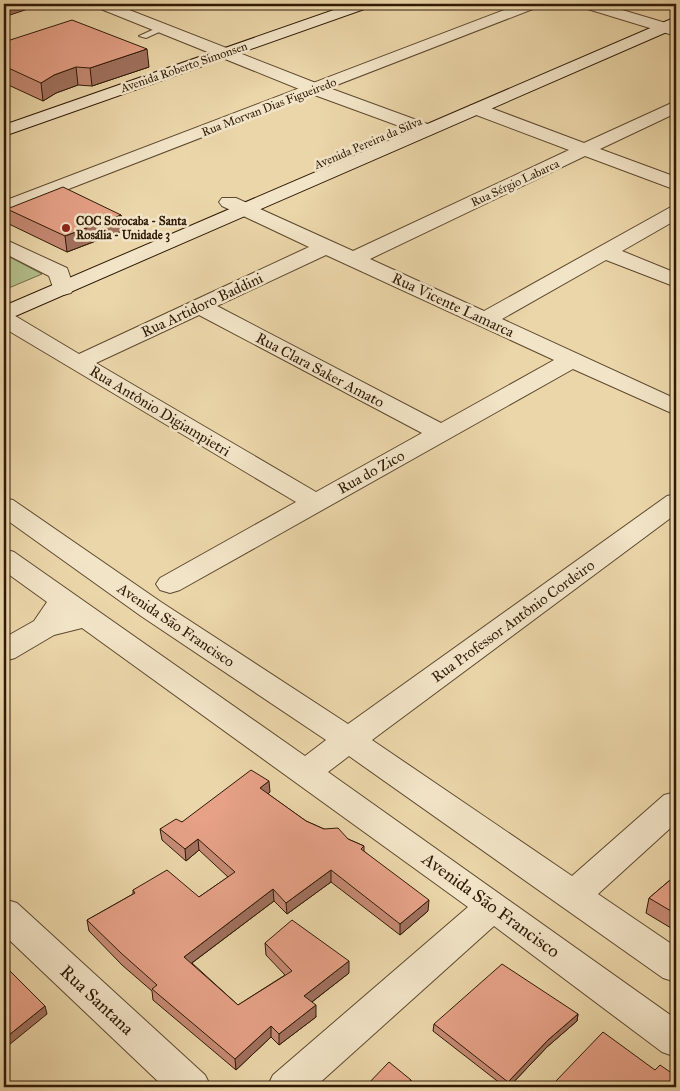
<svg xmlns="http://www.w3.org/2000/svg" width="680" height="1091" font-family="'IM FELL Great Primer',serif">
	<style>
		.green { fill: #b3bf8b; stroke: #716c48 }
		.lines { fill: none; stroke-linecap: round; stroke-linejoin: round }
		.service-casing { stroke: #5e492f; stroke-width: 2 }
		.minor-casing { stroke: #5e492f; stroke-width: 2 }
		.tertiary-casing { stroke: #5e492f; stroke-width: 2 }
		.secondary-casing { stroke: #2f1a06; stroke-width: 2 }
		.service { fill: #f2e4c7; fill-rule: evenodd }
		.minor { fill: #f2e4c7; fill-rule: evenodd }
		.tertiary { fill: #f2e4c7; fill-rule: evenodd }
		.secondary { fill: #f2e4c7; fill-rule: evenodd }
		.wall { fill: #c68a74; stroke: #2f1a06 }
		.shaded-wall { fill: #a1715e; stroke: #2f1a06 }
		.building { fill: #e6a187; stroke: #2f1a06 }
		.poi-dot { fill: #8f2418; stroke: #f2e4c7; stroke-width: 2 }
		.labels { text-anchor: middle; stroke-width: 5; stroke-linejoin: round; paint-order: stroke }
		.far-street-label { font-size: 12px; fill: #2f1a06; stroke: #f2e4c7 }
		.far-poi-label { font-size: 12px; font-weight: bold; fill: #2f1a06; stroke: #f2e4c7; text-anchor: start }
		.street-label { font-size: 15px; fill: #2f1a06; stroke: #f2e4c7 }
		.near-street-label { font-size: 18px; fill: #2f1a06; stroke: #f2e4c7 }
	</style>
	<rect width="100%" height="100%" fill="#ebd6a9"/>
	<filter id="stains"><feTurbulence type="fractalNoise" baseFrequency=".004" numOctaves="4"/><feColorMatrix values="0 0 0 0 .2 0 0 0 0 .09 0 0 0 0 .02 0 0 0 .5 -.17"/></filter>
	<radialGradient id="worn" r=".72"><stop offset=".6" stop-color="#630" stop-opacity="0"/><stop offset="1" stop-color="#630" stop-opacity=".3"/></radialGradient>
	<polygon class="green" points="4,254 42,274 4,290"/>
	<g class="lines">
		<defs>
			<polygon id="service" points="161,26 168,28 146,38 139,36"/>
			<g id="minor">
				<polygon points="103,4 128,4 125,7 109,12 104,10 101,7"/>
				<polygon points="520,4 541,4 538,7 4,214 4,201"/>
				<polygon points="578,4 602,4 676,26 676,36 581,7"/>
				<path d="M676 101V113L600 149 676 177V190L585 156 370 259 484 311 669 208 676 206V220L622 251 676 273V287L606 260 502 319 676 399V415L573 369 180 590 170 593 160 590 156 584 160 578 296 502 4 328V312L12 314 79 354 309 247 222 206 219 202 222 198H236L353 251 569 150 471 113 468 109 471 105H483L584 143ZM326 255 554 360 441 423 217 306ZM199 315 422 433 316 492 96 363Z"/>
				<polygon points="676,494 676,514 372,740 572,876 664,795 676,792 676,823 598,894 676,947 676,982 663,978 349,756 328,772 676,1019 676,1057 662,1052 494,926 315,1087 267,1087 273,1075 468,907 82,628 54,635 15,658 4,661 4,638 34,621 47,602 4,571 4,549 14,552 305,756 326,740 141,616 4,518 4,498 13,500 161,602 348,724 667,496"/>
				<polygon points="4,899 17,903 205,1075 211,1087 164,1087 4,935"/>
			</g>
			<g id="tertiary">
				<polygon points="93,4 114,4 321,85 433,126 436,130 433,134 421,134 309,93 96,7"/>
				<polygon points="4,239 67,268 74,288 71,293 63,295 55,293 49,276 4,253"/>
			</g>
			<g id="secondary">
				<polygon points="351,4 373,4 370,7 4,136 4,125"/>
				<polygon points="676,17 676,28 4,321 4,306"/>
			</g>
		</defs>
		<use href="#service" class="service-casing"/>
		<use href="#minor" class="minor-casing"/>
		<use href="#tertiary" class="tertiary-casing"/>
		<use href="#secondary" class="secondary-casing"/>
		<use href="#service" class="service"/>
		<use href="#minor" class="minor"/>
		<use href="#tertiary" class="tertiary"/>
		<use href="#secondary" class="secondary"/>
	</g>
	<g class="wall">
		<polygon points="4,42 149,67 92,86 78,85 56,93 43,101 4,83"/>
		<polygon points="7,209 121,215 122,231 67,252 9,224"/>
		<polygon points="270,792 268,794 306,821 324,829 348,839 364,846 364,851 428,911 400,935 331,882 287,914 274,901 192,963 238,1005 285,975 266,955 265,943 349,973 312,1002 316,1017 279,1045 271,1037 236,1070 153,1000 152,991 122,965 89,931 87,920 133,894 133,890 199,897 228,877 199,850 186,861 162,840 160,829 182,822"/>
		<polygon points="676,875 676,931 646,913 649,898"/>
		<polygon points="578,1014 577,1021 547,1047 509,1087 505,1087 433,1031 434,1024"/>
		<polygon points="655,1070 676,1087 554,1087 555,1082"/>
	</g>
	<g class="shaded-wall">
		<polygon points="4,4 34,4 34,7 4,17"/>
		<polygon points="147,49 149,67 92,86 90,68"/>
		<polygon points="76,67 78,85 56,93 43,101 41,83 54,75"/>
		<polygon points="121,215 122,231 67,252 65,236"/>
		<polygon points="269,781 270,792 261,800 260,788"/>
		<polygon points="198,839 199,850 186,861 185,849"/>
		<polygon points="331,870 331,882 287,914 286,903"/>
		<polygon points="273,889 274,901 185,968 184,957"/>
		<polygon points="429,900 428,911 400,935 400,924"/>
		<polygon points="349,961 349,973 304,1008 304,996"/>
		<polygon points="316,1005 316,1017 279,1045 279,1034"/>
		<polygon points="45,1006 47,1014 4,1049 4,1039"/>
		<polygon points="578,1014 577,1021 547,1047 509,1087 507,1087 508,1082 548,1040"/>
		<polygon points="271,1026 271,1037 236,1070 235,1059"/>
		<polygon points="411,1080 411,1087 406,1087"/>
	</g>
	<g class="building">
		<polygon points="72,20 147,49 90,68 76,67 54,75 41,83 4,66 4,42"/>
		<polygon points="63,187 121,215 65,236 7,209"/>
		<polygon points="251,770 269,781 260,788 306,821 324,829 338,828 348,839 364,846 361,849 429,900 400,924 331,870 286,903 273,889 184,957 238,1005 292,971 265,943 292,920 349,961 304,996 316,1005 279,1034 271,1026 235,1059 152,989 157,985 121,953 87,920 135,893 133,890 167,870 199,897 235,872 198,839 185,849 160,829 176,819 182,822"/>
		<polygon points="676,875 676,914 649,898"/>
		<polygon points="502,964 578,1014 548,1040 508,1082 434,1024"/>
		<polygon points="4,965 45,1006 4,1039"/>
		<polygon points="603,1032 655,1070 660,1065 676,1076 676,1087 562,1087 555,1082"/>
		<polygon points="389,1062 411,1080 406,1087 365,1087"/>
	</g>
	<circle class="poi-dot" cx="66" cy="228" r="5"/>
	<g class="labels">
		<g class="far-street-label">
			<text transform="translate(184 67) rotate(-19)" y="4">Avenida Roberto Simonsen</text>
			<text transform="translate(269 107) rotate(-21)" y="4">Rua Morvan Dias Figueiredo</text>
			<text transform="translate(368 143) rotate(-23)" y="4">Avenida Pereira da Silva</text>
			<text transform="translate(515 183) rotate(-25)" y="4">Rua Sérgio Labarca</text>
		</g>
		<g class="far-poi-label">
			<text x="76" y="225">COC Sorocaba - Santa<tspan x="76" dy="14">Rosália - Unidade 3</tspan></text>
		</g>
		<g class="street-label">
			<text transform="translate(202 305) rotate(-25)" y="5">Rua Artidoro Baddini</text>
			<text transform="translate(453 305) rotate(25)" y="5">Rua Vicente Lamarca</text>
			<text transform="translate(320 370) rotate(28)" y="5">Rua Clara Saker Amato</text>
			<text transform="translate(160 411) rotate(31)" y="5">Rua Antônio Digiampietri</text>
			<text transform="translate(371 472) rotate(-29)" y="5">Rua do Zico</text>
			<text transform="translate(513 621) rotate(-36)" y="5">Rua Professor Antônio Cordeiro</text>
			<text transform="translate(176 625) rotate(34)" y="5">Avenida São Francisco</text>
		</g>
		<g class="near-street-label">
			<text transform="translate(491 905) rotate(36)" y="6">Avenida São Francisco</text>
			<text transform="translate(97 1000) rotate(43)" y="6">Rua Santana</text>
		</g>
	</g>
	<rect width="680" height="1091" fill="none" stroke="#ebd6a9" stroke-width="20"/>
	<rect x="5" y="5" width="670" height="1081" fill="none" stroke="#2f1a06" stroke-width="2.5"/>
	<rect x="10" y="10" width="660" height="1071" fill="none" stroke="#2f1a06"/>
	<rect width="100%" height="100%" filter="url(#stains)"/>
	<rect width="100%" height="100%" fill="url(#worn)"/>
</svg>
